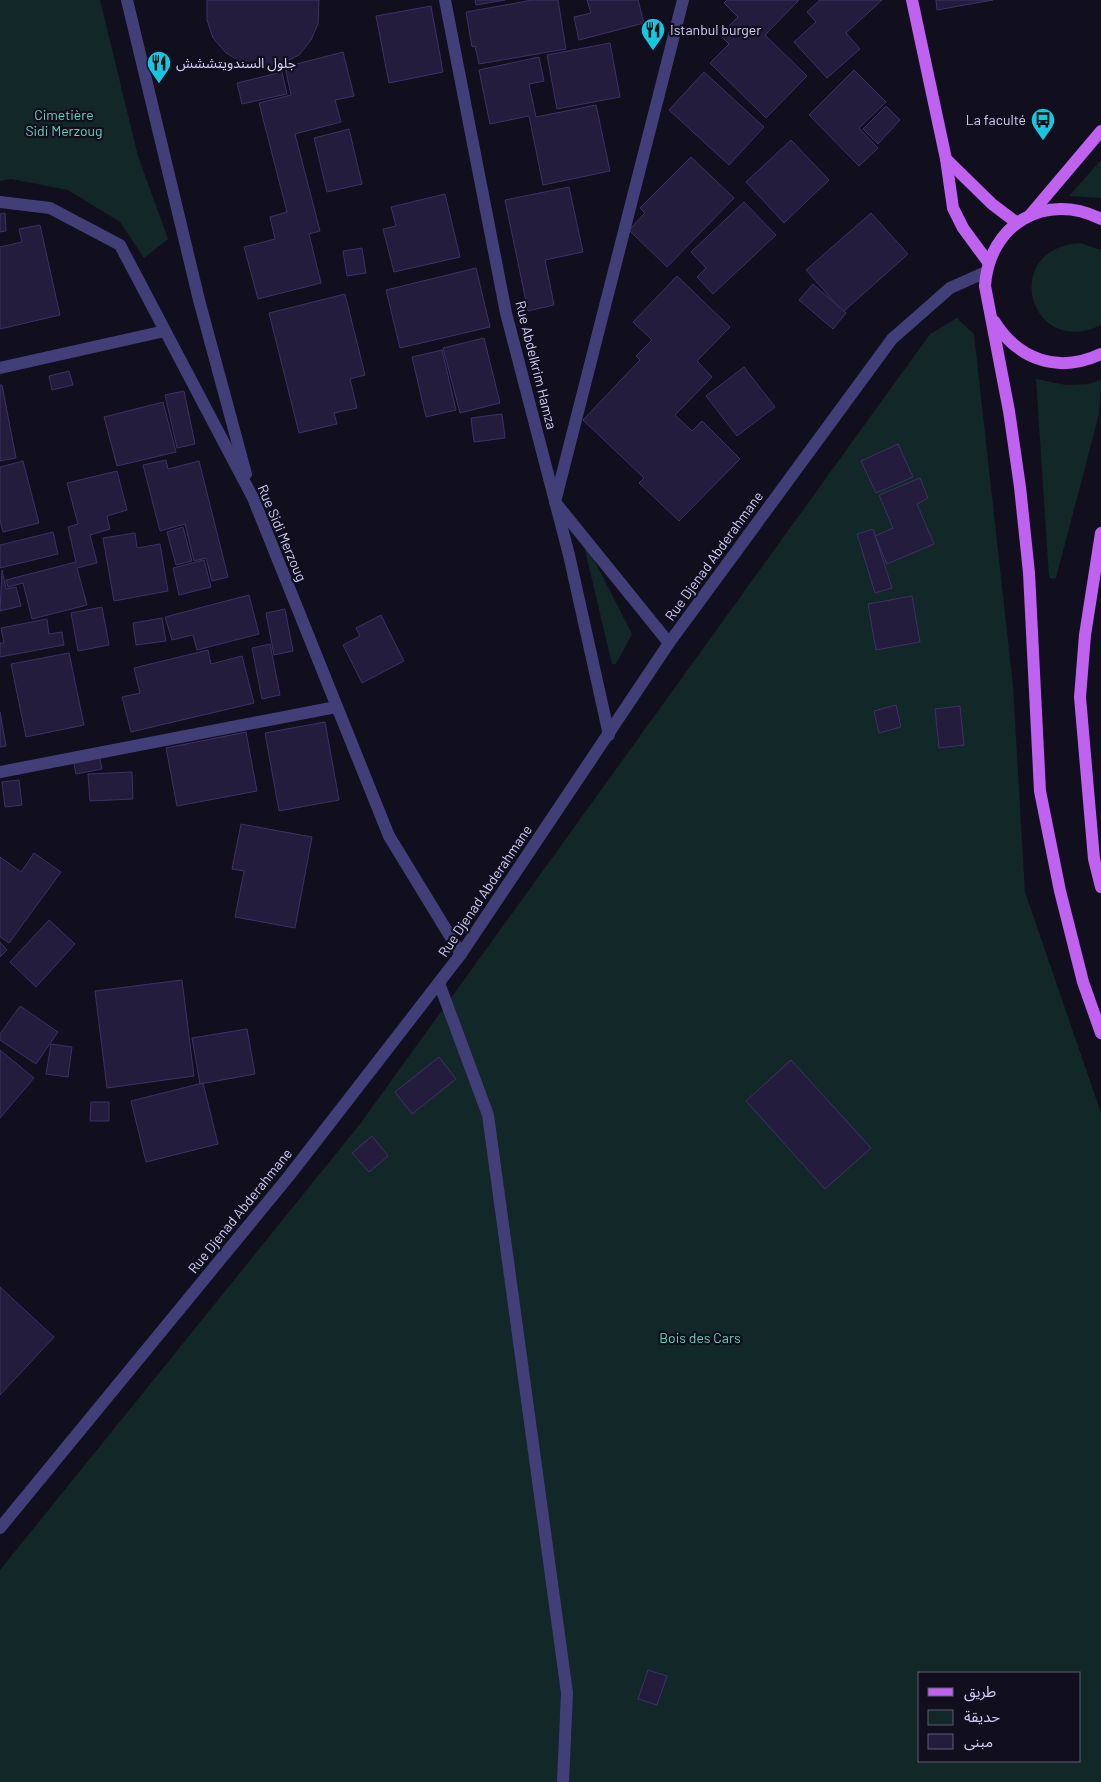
<svg xmlns="http://www.w3.org/2000/svg" width="1101" height="1782" font-family="Barlow,'Noto Sans Arabic',sans-serif">
	<style>
		.green { fill: #122727; fill-rule: evenodd }
		.building { fill: #241c3d; stroke: #3d3166 }
		.lines { fill: none; stroke-linecap: round; stroke-linejoin: round }
		.minor { stroke: #423e78; stroke-width: 12 }
		.major { stroke: #be62ef; stroke-width: 12 }
		.labels { text-anchor: middle; stroke-width: 4.5; stroke-linejoin: round; paint-order: stroke }
		.poi-label { font-size: 14px; fill: #d6d0fa; stroke: #110e1e; text-anchor: start }
		.park-label { font-size: 14px; fill: #64d2ba; stroke: #110e1e }
		.street-label { font-size: 14px; fill: #d6d0fa; stroke: #110e1e }
	</style>
	<rect width="100%" height="100%" fill="#110e1e"/>
	<g class="green">
		<polygon points="0,0 100,0 138,156 168,239 144,258 120,222 68,190 11,179 0,181"/>
		<polygon points="1101,160 1101,198 1069,196"/>
		<path d="M1080 243 1101 250V325C1030 360 998 249 1080 243Z"/>
		<path d="M957 318 974 334 1013 686 1025 892 1101 1113V1782H0V1570L360 1124 930 334ZM920 1673H1080V1761H920Z"/>
		<polygon points="1036,379 1066,385 1088,384 1101,380 1099,414 1056,578 1052,579 1049,577"/>
		<polygon points="584,546 587,546 632,634 616,664 612,664"/>
	</g>
	<g class="building">
		<polygon points="319,0 318,24 311,40 299,55 281,64 262,67 243,63 226,53 213,38 207,20 207,0"/>
		<polygon points="475,0 505,0 476,5"/>
		<polygon points="533,0 558,0 566,49 479,64 475,46 472,47 466,12"/>
		<polygon points="587,0 638,0 644,23 579,40 574,17 591,13"/>
		<polygon points="727,0 799,0 765,35 807,76 766,118 710,63 729,44 720,35 738,17 724,3"/>
		<polygon points="820,0 882,0 846,33 860,49 827,78 794,42 816,22 807,12"/>
		<polygon points="936,0 993,0 937,10"/>
		<polygon points="431,6 443,72 389,83 376,16"/>
		<polygon points="610,43 620,97 557,109 547,55"/>
		<polygon points="343,52 354,96 335,100 341,122 295,134 320,231 309,234 321,283 258,299 244,247 275,239 270,217 287,212 259,103 291,95 285,67"/>
		<polygon points="539,57 544,81 529,84 536,117 596,105 610,171 543,185 529,116 490,124 479,70"/>
		<polygon points="854,70 886,102 859,128 878,148 859,166 809,115"/>
		<polygon points="282,72 287,94 242,104 237,83"/>
		<polygon points="704,72 764,127 729,165 669,110"/>
		<polygon points="886,106 900,120 878,144 863,129"/>
		<polygon points="349,129 362,184 327,192 314,138"/>
		<polygon points="791,140 829,180 784,223 746,182"/>
		<polygon points="691,157 734,198 667,267 629,230 645,213 640,208"/>
		<polygon points="569,187 583,252 545,260 554,305 528,311 505,200"/>
		<polygon points="445,194 460,257 394,272 383,229 396,226 391,207"/>
		<polygon points="744,202 776,235 713,294 697,277 706,268 691,252"/>
		<polygon points="5,213 6,231 0,232 0,214"/>
		<polygon points="871,213 908,254 843,312 806,270"/>
		<polygon points="40,225 60,315 0,329 0,247 22,242 19,229"/>
		<polygon points="362,248 366,273 347,276 343,251"/>
		<polygon points="476,268 490,327 400,348 386,290"/>
		<polygon points="677,276 730,327 697,361 712,377 675,415 692,431 702,421 740,459 679,521 639,483 644,478 583,420 640,360 636,356 652,340 633,322"/>
		<polygon points="813,284 846,313 833,329 799,300"/>
		<polygon points="345,294 365,375 350,379 357,408 334,413 337,424 299,433 269,313"/>
		<polygon points="484,338 500,403 460,413 443,348"/>
		<polygon points="442,350 456,410 426,417 412,357"/>
		<polygon points="744,367 775,407 737,436 706,396"/>
		<polygon points="69,371 73,385 52,390 49,376"/>
		<polygon points="0,385 2,385 16,458 0,461"/>
		<polygon points="184,391 195,444 177,448 165,395"/>
		<polygon points="163,402 176,452 117,466 104,417"/>
		<polygon points="502,414 505,438 474,442 471,418"/>
		<polygon points="898,444 913,477 876,493 861,461"/>
		<polygon points="166,460 168,469 199,461 228,577 212,581 206,558 194,561 185,524 160,531 143,465"/>
		<polygon points="23,461 39,523 3,532 0,520 0,467"/>
		<polygon points="117,471 127,510 107,516 110,529 90,535 97,563 77,568 87,605 32,619 23,583 8,587 6,580 76,562 68,527 78,524 67,483"/>
		<polygon points="920,478 928,498 917,504 934,544 887,564 875,536 893,528 879,495"/>
		<polygon points="183,527 192,561 176,565 167,532"/>
		<polygon points="873,529 892,588 875,593 857,534"/>
		<polygon points="53,532 58,554 0,568 0,545"/>
		<polygon points="135,533 137,548 160,544 168,591 114,601 103,538"/>
		<polygon points="204,560 211,587 179,595 173,568"/>
		<polygon points="2,570 6,589 16,587 21,606 0,611"/>
		<polygon points="249,595 259,634 197,650 193,635 172,640 165,617"/>
		<polygon points="912,596 920,642 876,650 868,604"/>
		<polygon points="102,607 109,645 78,651 71,613"/>
		<polygon points="285,609 293,651 274,655 266,613"/>
		<polygon points="381,615 404,661 362,683 343,645 360,636 356,628"/>
		<polygon points="162,618 166,641 136,645 133,623"/>
		<polygon points="47,619 49,634 62,632 64,645 0,657 0,643 4,643 1,628"/>
		<polygon points="270,644 280,695 262,699 252,648"/>
		<polygon points="208,650 211,664 242,656 254,703 131,732 122,697 140,693 134,668"/>
		<polygon points="69,653 84,725 26,737 11,664"/>
		<polygon points="896,705 901,727 879,733 874,711"/>
		<polygon points="960,706 964,745 939,748 935,709"/>
		<polygon points="0,712 6,746 0,747"/>
		<polygon points="325,722 339,800 279,811 265,733"/>
		<polygon points="246,732 257,791 177,806 166,748"/>
		<polygon points="99,754 102,769 76,774 73,759"/>
		<polygon points="132,772 133,799 90,801 88,774"/>
		<polygon points="19,780 22,805 5,807 2,782"/>
		<polygon points="241,824 312,837 295,928 235,917 244,871 232,869"/>
		<polygon points="34,853 61,872 9,943 0,937 0,857 21,872"/>
		<polygon points="49,920 75,944 36,987 10,962"/>
		<polygon points="0,942 7,950 0,957"/>
		<polygon points="182,980 194,1076 107,1088 95,991"/>
		<polygon points="20,1006 58,1032 36,1064 0,1040 0,1034"/>
		<polygon points="247,1029 255,1074 200,1084 192,1038"/>
		<polygon points="51,1044 72,1047 68,1077 46,1074"/>
		<polygon points="0,1050 34,1078 0,1118"/>
		<polygon points="439,1057 456,1079 412,1114 395,1092"/>
		<polygon points="791,1060 871,1148 825,1189 746,1101"/>
		<polygon points="203,1083 218,1144 146,1162 131,1101"/>
		<polygon points="91,1102 109,1102 109,1121 90,1121"/>
		<polygon points="372,1136 388,1156 369,1172 352,1153"/>
		<polygon points="0,1287 54,1337 0,1395"/>
		<polygon points="648,1670 667,1676 657,1705 638,1699"/>
	</g>
	<g class="lines">
		<g class="minor">
			<polyline points="127,0 199,300 246,474"/>
			<polyline points="445,0 506,313 569,555 609,735"/>
			<polyline points="0,202 50,208 120,245 253,498 389,836 461,954"/>
			<polyline points="0,368 165,331"/>
			<polyline points="669,643 555,502 683,0"/>
			<polyline points="0,772 336,707"/>
			<polyline points="439,983 488,1115 567,1693 563,1782"/>
			<polyline points="0,1528 289,1176 461,954 669,643 892,339 950,288 986,272"/>
		</g>
		<g class="major">
			<polyline points="912,0 946,159 953,208 963,228 988,262"/>
			<polyline points="946,159 992,204 1017,223"/>
			<polyline points="1030,215 1101,131"/>
			<path d="M1101 219C1046 191 989 224 985 286L1009 411 1020 487 1029 573 1040 791 1060 891 1083 982 1101 1033"/>
			<path d="M994 321C1018 360 1059 374 1101 354"/>
			<polyline points="1101,533 1085,635 1080,697 1094,859 1101,887"/>
		</g>
	</g>
	<defs>
		<symbol id="restaurant-pin" viewBox="-11 -11 22 30"><path d="M0 17L-7.5 6A9.5 9.5 0 1 1 7.5 6Z" fill="#17c6df" stroke="#110e1e"/><path d="M-5-6h1v4h1v-4h1v4h1v-4h1v5L-1.5 .5V6h-2V.5L-5-1ZM5-6V6H3V1.5H1.5Q1.5-4 5-6Z" fill="#111"/></symbol>
		<symbol id="bus-pin" viewBox="-11 -11 22 30"><path d="M0 17L-7.5 6A9.5 9.5 0 1 1 7.5 6Z" fill="#17c6df" stroke="#110e1e"/><path d="M-5-6H5V4H4V6H2V4H-2V6H-4V4H-5ZM-3.5-4V0h7V-4ZM-3.5 1.2v1.5H-2V1.2ZM2 1.2v1.5H3.5V1.2Z" fill="#111"/></symbol>
	</defs>
	<g fill-rule="evenodd">
		<use href="#restaurant-pin" x="639" y="16" width="28" height="38"/>
		<use href="#restaurant-pin" x="145" y="49" width="28" height="38"/>
		<use href="#bus-pin" x="1029" y="106" width="28" height="38"/>
	</g>
	<g class="labels">
		<g class="poi-label">
			<text x="670" y="35">Istanbul burger</text>
			<text x="176" y="68">جلول السندويتششش</text>
			<text x="1026" y="125" text-anchor="end">La faculté</text>
		</g>
		<g class="park-label">
			<text x="64" y="120">Cimetière<tspan x="64" dy="16">Sidi Merzoug</tspan></text>
			<text x="700" y="1343">Bois des Cars</text>
		</g>
		<g class="street-label">
			<text transform="translate(536 365) rotate(76)" y="5">Rue Abdelkrim Hamza</text>
			<text transform="translate(282 533) rotate(67)" y="5">Rue Sidi Merzoug</text>
			<text transform="translate(714 556) rotate(-54)" y="5">Rue Djenad Abderahmane</text>
			<text transform="translate(485 891) rotate(-56)" y="5">Rue Djenad Abderahmane</text>
			<text transform="translate(240 1211) rotate(-51)" y="5">Rue Djenad Abderahmane</text>
		</g>
	</g>
	<rect x="918" y="1672" width="162" height="90" fill="#110e1e" stroke="#605c76"/>
	<rect x="928" y="1688" width="25" height="8" fill="#be62ef" stroke="#605c76"/>
	<text x="964" y="1697" font-size="15" fill="#d6d0fa">طريق</text>
	<rect x="928" y="1710" width="25" height="15" fill="#122727" stroke="#605c76"/>
	<text x="964" y="1722" font-size="15" fill="#d6d0fa">حديقة</text>
	<rect x="928" y="1734" width="25" height="15" fill="#241c3d" stroke="#605c76"/>
	<text x="964" y="1747" font-size="15" fill="#d6d0fa">مبنى</text>
</svg>
